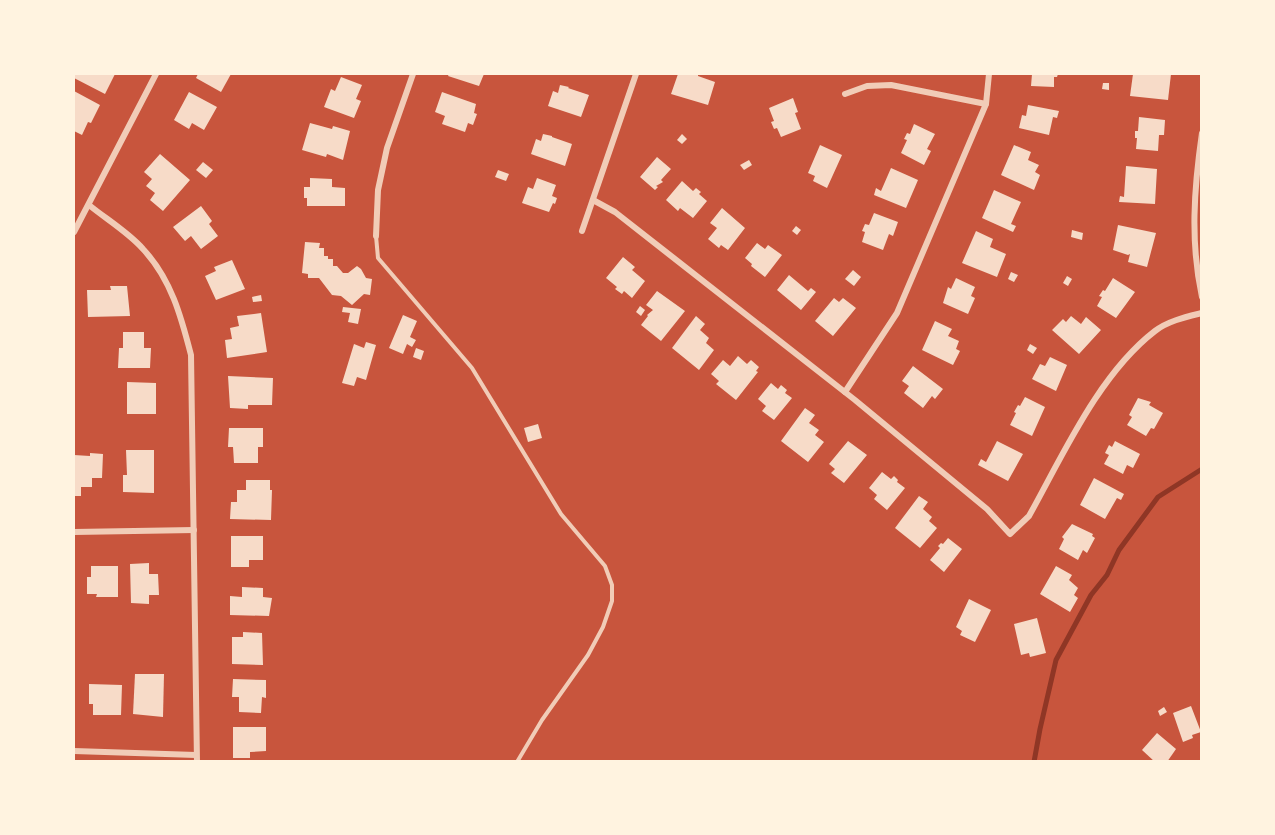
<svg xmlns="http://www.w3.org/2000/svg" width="1275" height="835" font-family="'Fira Sans Condensed',sans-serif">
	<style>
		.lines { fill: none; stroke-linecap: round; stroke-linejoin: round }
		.stream { stroke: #8f3625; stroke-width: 5 }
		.building { fill: #f7dbc8 }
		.service { stroke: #f1ccb7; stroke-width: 4 }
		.minor { stroke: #f1ccb7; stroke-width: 6 }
	</style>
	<rect width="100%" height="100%" fill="#c8553d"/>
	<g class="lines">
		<polyline class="stream" points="1034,762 1040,729 1056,660 1091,595 1107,575 1119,550 1158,497 1202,469"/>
	</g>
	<g class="building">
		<polygon points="74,74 115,74 105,94 74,78"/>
		<polygon points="198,74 231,74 221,92 196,78"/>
		<polygon points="449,74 484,74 479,86 448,76"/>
		<polygon points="678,74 698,74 698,76 715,82 708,105 671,94"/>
		<polygon points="1032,74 1058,74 1057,77 1054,77 1054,87 1031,86"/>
		<polygon points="1133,74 1171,74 1168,100 1130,96"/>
		<polygon points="341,77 362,85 356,99 361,101 354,118 324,107 331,89 335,91"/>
		<polygon points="1103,83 1109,83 1109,90 1102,89"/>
		<polygon points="560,85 569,87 568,88 589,95 581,117 548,106 553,91 558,93"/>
		<polygon points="74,91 100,105 91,123 88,122 82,135 74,131"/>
		<polygon points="189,92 217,107 204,130 192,123 189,129 174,120"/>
		<polygon points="442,92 476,104 474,113 477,114 473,125 468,123 465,132 442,124 445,116 435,112"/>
		<polygon points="793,98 798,112 795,113 801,129 781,137 777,128 774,129 771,122 774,121 769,108"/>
		<polygon points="1028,105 1059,111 1057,118 1053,117 1049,135 1019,128 1022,115 1026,116"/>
		<polygon points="1139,117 1165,120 1164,135 1159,135 1158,151 1136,149 1137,138 1135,138 1135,131 1138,131"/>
		<polygon points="310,123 332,129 333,126 350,131 343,160 327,154 326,157 302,150"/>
		<polygon points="914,124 935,134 927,149 931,151 924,165 901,153 907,140 904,139 907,133 910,134"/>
		<polygon points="543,134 552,136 552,137 572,144 565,166 531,154 536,139 541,141"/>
		<polygon points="682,134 687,139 682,144 677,140"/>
		<polygon points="820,145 842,155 827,188 813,181 815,176 808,173"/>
		<polygon points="1014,145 1031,152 1028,160 1039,165 1035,172 1040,175 1034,190 1001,175"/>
		<polygon points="160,154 190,180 163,211 150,200 155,193 146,186 152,179 144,172"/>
		<polygon points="657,157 671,169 661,180 663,182 656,186 658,187 655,190 640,177"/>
		<polygon points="749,160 752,165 744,170 740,165"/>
		<polygon points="203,162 213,170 206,178 196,170"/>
		<polygon points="1126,166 1157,169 1155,204 1119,202 1120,196 1124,197"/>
		<polygon points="891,168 918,180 906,208 874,195 876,188 881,191"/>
		<polygon points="498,170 509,174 506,181 495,177"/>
		<polygon points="310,178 332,179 332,187 345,188 345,206 307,206 307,198 304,198 304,187 310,187"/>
		<polygon points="537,178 556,185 552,196 557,198 555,204 553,203 549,212 522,203 528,187 533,189"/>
		<polygon points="682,181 693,191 696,188 701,192 699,194 707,201 693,218 680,208 678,211 666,200"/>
		<polygon points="994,190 1021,202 1011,224 1016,226 1013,232 982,218"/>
		<polygon points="201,206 212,221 209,224 218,236 201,249 191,236 185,241 173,227"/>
		<polygon points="722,208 745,228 728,250 721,245 719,248 708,239 717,228 710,223"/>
		<polygon points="874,213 898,222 893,236 889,234 883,250 862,242 865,232 862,231 865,224 869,225"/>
		<polygon points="1118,225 1156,233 1147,267 1128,262 1130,254 1128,255 1113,250"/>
		<polygon points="796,226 801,230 797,235 792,231"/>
		<polygon points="1072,230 1083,233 1082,240 1071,237"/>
		<polygon points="976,231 993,239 990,247 1006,254 997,277 962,263"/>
		<polygon points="305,242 320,243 319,248 324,248 324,256 328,256 328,259 333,259 333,266 337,266 343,273 348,273 357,266 361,269 366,278 372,279 370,295 364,294 352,305 341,296 332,295 319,278 308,278 308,274 302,273"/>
		<polygon points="757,243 765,249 768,245 782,255 765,277 751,266 752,264 745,258"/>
		<polygon points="623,257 635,267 632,270 645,281 632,298 624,291 622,294 615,289 617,287 606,278"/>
		<polygon points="232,260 245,289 216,300 205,276 216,271 214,267"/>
		<polygon points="853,270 861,277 854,286 845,279"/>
		<polygon points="1011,272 1018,275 1014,282 1008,279"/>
		<polygon points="789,275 808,291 811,288 816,292 801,310 777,290"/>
		<polygon points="1067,276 1072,279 1068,286 1063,283"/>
		<polygon points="956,278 975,287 971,296 975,298 968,314 943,303 948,287 951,289"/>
		<polygon points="1113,278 1135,292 1116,318 1097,306 1102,297 1099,296 1103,290 1105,291"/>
		<polygon points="110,286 127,286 130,316 88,317 87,290 111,290"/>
		<polygon points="657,291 685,311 661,341 641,325 648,316 647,315 653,310 646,305"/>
		<polygon points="261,295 262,301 253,302 252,297"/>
		<polygon points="834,298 839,302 843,298 856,308 833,336 815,321"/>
		<polygon points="640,306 645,310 641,316 636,312"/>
		<polygon points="343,307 361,309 358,324 348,322 350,313 342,312"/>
		<polygon points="261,313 267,352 227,358 225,340 232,339 230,328 239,326 237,316"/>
		<polygon points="403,315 417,321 410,337 416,340 412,347 407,344 403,354 389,348"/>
		<polygon points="696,316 705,324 700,330 709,338 706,343 714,350 699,370 672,348"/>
		<polygon points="1071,316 1081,324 1086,317 1101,330 1079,354 1052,330 1063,319 1066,322"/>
		<polygon points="935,321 952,329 948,336 959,341 956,349 960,351 953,365 922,350"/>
		<polygon points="123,332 144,332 144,348 151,348 150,368 118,368 119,348 123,348"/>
		<polygon points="366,342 376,345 366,380 357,377 354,386 342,383 354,344 364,348"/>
		<polygon points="1030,344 1037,348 1033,354 1027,350"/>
		<polygon points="416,348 424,351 421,360 413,357"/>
		<polygon points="738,356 747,364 751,360 759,367 756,371 758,372 736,400 716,384 719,381 711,374 723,360 730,366"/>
		<polygon points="1050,357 1067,365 1056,391 1032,379 1040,364 1045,366"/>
		<polygon points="913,366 943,389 935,399 932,396 923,408 904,393 909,386 902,381"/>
		<polygon points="228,376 273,378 272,405 248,405 248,409 230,408"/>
		<polygon points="127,382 156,383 156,414 127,414"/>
		<polygon points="771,383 778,389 781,385 787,390 785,393 792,398 774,420 762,411 766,406 758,399"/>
		<polygon points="1025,397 1045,407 1032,436 1010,425 1016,413 1014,412 1018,405 1020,406"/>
		<polygon points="1138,398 1151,402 1149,405 1163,413 1154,429 1151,428 1146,436 1127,425 1132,417 1129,415"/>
		<polygon points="805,408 815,415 809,423 819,430 815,435 824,442 808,462 781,441"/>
		<polygon points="538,424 542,438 528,442 524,428"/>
		<polygon points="229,428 263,428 263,447 258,447 258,463 234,463 233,447 228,447"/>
		<polygon points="848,441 867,455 844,483 831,473 835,469 829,464"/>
		<polygon points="997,441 1023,454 1008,481 978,465 981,459 986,462"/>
		<polygon points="1115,441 1140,454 1133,468 1127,465 1123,474 1104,464 1109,455 1105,453 1109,445 1112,447"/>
		<polygon points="126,450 154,450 154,493 123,492 123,475 127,475"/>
		<polygon points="90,453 103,454 102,478 92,478 92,487 81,487 81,496 74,496 74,455 90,456"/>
		<polygon points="882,472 891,479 894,476 898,480 897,482 905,488 887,510 874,499 877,495 869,488"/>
		<polygon points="1094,478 1124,494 1121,500 1117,498 1105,519 1080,505"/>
		<polygon points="246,480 270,480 270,490 272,490 271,520 230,519 231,502 237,502 237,490 246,490"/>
		<polygon points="919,496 928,502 923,509 932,517 929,521 937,528 920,548 895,528"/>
		<polygon points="1072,524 1093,534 1092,536 1095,538 1087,553 1083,550 1078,560 1059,549 1064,539 1062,537"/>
		<polygon points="231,536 263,536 263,560 249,560 249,567 231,567"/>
		<polygon points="948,538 962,549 944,572 930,560 940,548 938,546 941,543 943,544"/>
		<polygon points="149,563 149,574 158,574 159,595 149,595 149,604 131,603 130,564"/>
		<polygon points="91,566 118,566 118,597 96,597 97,594 87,594 87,577 91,577"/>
		<polygon points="1056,566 1072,575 1069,580 1078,588 1074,595 1078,598 1070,612 1040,594"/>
		<polygon points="242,587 263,588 263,597 272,598 269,616 230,615 230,596 242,597"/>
		<polygon points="969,599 991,610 975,642 960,635 962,631 956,627"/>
		<polygon points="1037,618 1046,653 1030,657 1029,653 1021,655 1014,624"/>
		<polygon points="243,632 262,633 263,665 232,664 232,637 243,637"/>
		<polygon points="135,674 164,674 163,717 133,714"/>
		<polygon points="233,679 266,680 266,698 262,697 261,713 239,712 239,697 232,697"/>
		<polygon points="89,684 122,685 121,715 93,715 93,704 89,704"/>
		<polygon points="1191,706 1201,732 1192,735 1193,738 1183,742 1173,713"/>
		<polygon points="1164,707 1167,712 1160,716 1158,711"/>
		<polygon points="233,727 266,727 266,751 250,752 250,758 233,758"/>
		<polygon points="1157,733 1176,749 1167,762 1155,762 1142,750"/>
	</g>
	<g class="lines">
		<polyline class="service" points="376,236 378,258 472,368 561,514 605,566 612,585 612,601 603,627 588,655 542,720 517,762"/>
		<g class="minor">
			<polyline points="845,94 867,86 891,85 986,104"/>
			<path d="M1202 133C1194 188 1190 242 1202 297"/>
			<path d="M593 200 615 212 855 400 987 509 1010 534 1029 516C1063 455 1099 374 1155 331 1168 321 1186 317 1202 313"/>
			<path d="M89 205C106 219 128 232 143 249 171 279 181 316 191 355L197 762"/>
			<polyline points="582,231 636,74"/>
			<polyline points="74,232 156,74"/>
			<polyline points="376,236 378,190 387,148 413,74"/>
			<polyline points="845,392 897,313 986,104 989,74"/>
			<polyline points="74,532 194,530"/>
			<polyline points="74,751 196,755"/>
		</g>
	</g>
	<rect width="1275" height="835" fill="none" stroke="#fff3e0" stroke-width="150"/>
</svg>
